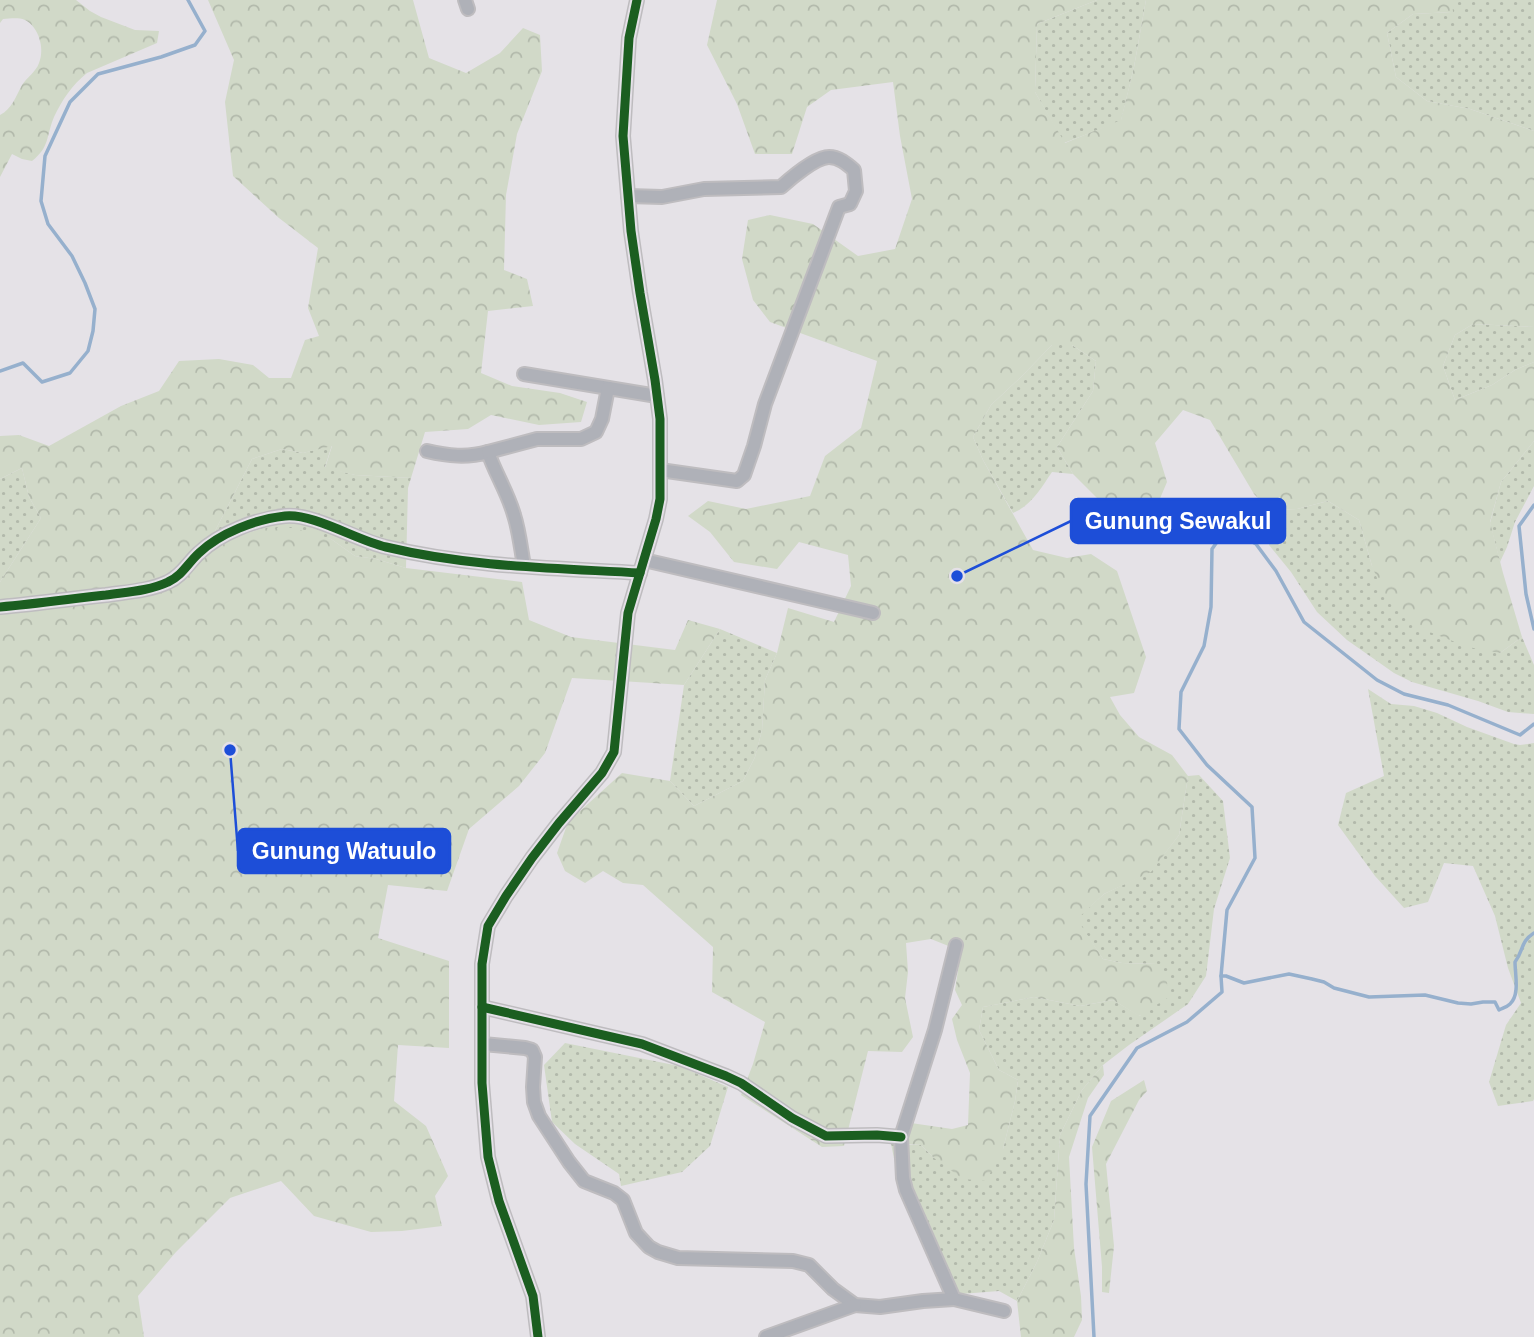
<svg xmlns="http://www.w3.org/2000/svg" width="1534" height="1337" font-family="Arial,sans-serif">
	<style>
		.grass { fill: url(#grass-dots) }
		.forest { fill: url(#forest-crowns) }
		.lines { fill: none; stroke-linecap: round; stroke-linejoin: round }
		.stream { stroke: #96b0cd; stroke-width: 3.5 }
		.minor-casing { stroke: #bebcbf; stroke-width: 16 }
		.minor { stroke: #afb1b8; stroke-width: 12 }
		.cycleway-casing { stroke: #e5e1e8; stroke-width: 13 }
		.cycleway { stroke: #1b5e20; stroke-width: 9 }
		.leader { fill: none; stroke: #1d4ed8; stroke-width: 2.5 }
		.callout-dot { fill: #1d4ed8; stroke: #e5e1e8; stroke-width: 2.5 }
		.callout { fill: #1d4ed8; stroke: #1d4ed8; stroke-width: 2.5 }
		.callout-label { font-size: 23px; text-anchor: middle; font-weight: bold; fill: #fff }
	</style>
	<defs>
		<pattern id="grass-dots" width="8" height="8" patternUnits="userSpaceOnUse" patternTransform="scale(1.75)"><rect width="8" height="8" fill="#d1d9c8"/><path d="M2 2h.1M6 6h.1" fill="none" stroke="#b2b9ab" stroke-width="1.8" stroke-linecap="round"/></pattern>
		<pattern id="forest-crowns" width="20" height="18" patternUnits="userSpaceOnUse" patternTransform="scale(1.75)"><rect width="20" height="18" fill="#d1d9c8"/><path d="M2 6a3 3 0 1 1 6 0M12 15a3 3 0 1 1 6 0" fill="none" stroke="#b2b9ab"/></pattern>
	</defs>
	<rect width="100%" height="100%" fill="#e5e2e7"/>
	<g class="grass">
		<polygon points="1097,0 1146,0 1134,67 1121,121 1064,143 1035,92 1037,24"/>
		<polygon points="1452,0 1534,0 1534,131 1470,109 1427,101 1396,77 1387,33 1413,14 1452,12"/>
		<polygon points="1473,324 1534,327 1534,362 1515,370 1492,385 1455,400 1443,366 1455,335"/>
		<path d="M1052 345H1072L1096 361 1093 391 1057 447 1073 474 1052 472C1041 488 1032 505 1013 513L983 460 973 437 991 405 1020 378Z"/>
		<polygon points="1534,441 1534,486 1515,522 1507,547 1500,562 1490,523 1501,482"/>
		<polygon points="332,445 325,467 355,475 411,478 408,488 406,568 376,559 355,556 331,539 264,528 227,539 215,531 252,459 282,449 303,453"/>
		<polygon points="22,468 29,497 41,518 0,582 0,479"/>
		<polygon points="1328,501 1359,520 1372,566 1500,653 1522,637 1534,665 1534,714 1508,712 1478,701 1412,682 1394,673 1347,640 1317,612 1291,572 1269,545 1270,510 1297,509"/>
		<polygon points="720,629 777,653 765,680 762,730 755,757 743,781 694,806 670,781 684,685"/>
		<polygon points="1368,689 1391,704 1414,706 1437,713 1467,727 1514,744 1520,745 1534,743 1534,1099 1533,1101 1498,1106 1489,1082 1506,1025 1521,1003 1508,968 1495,916 1473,866 1444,863 1428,902 1404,908 1375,876 1338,825 1346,793 1384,776"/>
		<path d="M1199 775 1223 801 1230 858 1214 909 1206 976 1188 1004 1129 1045 1103 1065 1082 1090 1060 1135 1054 1220 1037 1262 1017 1301 999 1291 948 1295C925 1246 901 1198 891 1144L921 1145 934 1158 1003 1149 1015 1101 1018 1080 999 1070 979 1030 983 1007 1034 997 1080 1006 1113 1000 1140 1016 1157 964 1122 963 1103 959 1076 919 1104 894 1151 871 1179 835 1188 776Z"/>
		<polygon points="565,1043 679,1066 728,1087 710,1146 682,1172 621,1186 619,1174 575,1144 552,1122 544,1065"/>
	</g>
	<g class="forest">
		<path d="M0 0H76L90 11 101 17 135 30 159 31 157 43 87 73C72 85 62 100 54 117 46 136 50 147 32 161L22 159 12 154 0 177V115C12 109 16 96 22 85 27 77 36 72 39 63 45 49 39 27 25 20 17 17 10 19 3 19L0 23Z"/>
		<polygon points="208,0 413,0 429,58 466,73 500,53 523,28 540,35 542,71 517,134 506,195 504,270 527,279 533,306 488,311 481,373 512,386 560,393 587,402 581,422 539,425 491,415 468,429 425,432 411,478 355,475 325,468 332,446 303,453 282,449 252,459 215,531 227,539 264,528 294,528 331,539 355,556 376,559 406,568 522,582 529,620 571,637 675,650 688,620 720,629 684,685 572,678 545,753 519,786 469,829 447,891 388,885 378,938 449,961 449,1048 398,1045 394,1101 426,1126 448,1176 435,1196 442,1226 402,1231 371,1232 314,1216 281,1181 230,1198 176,1252 138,1296 144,1337 0,1337 0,582 41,518 29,497 22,468 0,479 0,436 19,435 49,446 121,406 159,391 179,361 219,359 253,365 269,378 291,378 305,340 319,336 308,308 318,248 279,218 233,176 225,102 234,60"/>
		<polygon points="717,0 1097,0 1037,24 1035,92 1065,143 1121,120 1134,67 1146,0 1452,0 1453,12 1413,14 1387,33 1396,77 1427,101 1470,109 1534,131 1534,327 1473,324 1455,335 1443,366 1455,400 1492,385 1515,370 1534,362 1534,441 1501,482 1490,522 1503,573 1522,637 1500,653 1468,647 1427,631 1384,595 1372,566 1359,520 1328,501 1297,509 1270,510 1254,494 1210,420 1183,410 1155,443 1167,482 1150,522 1134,530 1097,498 1073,474 1057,447 1093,391 1096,361 1072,345 1052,345 1020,378 991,405 973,437 983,460 1033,550 1067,558 1091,554 1117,571 1146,657 1134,693 1110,697 1120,715 1139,737 1172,755 1188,776 1179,835 1151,872 1104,894 1077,919 1103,959 1122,963 1157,964 1166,978 1169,997 1139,1016 1113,1000 1080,1006 1034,997 983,1007 979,1030 999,1070 1018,1080 1015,1101 1003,1149 986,1181 963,1179 934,1158 921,1145 907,1144 911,1123 952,1129 968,1125 970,1073 957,1040 952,1019 962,1005 955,990 961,951 931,939 906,943 908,972 905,998 913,1037 902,1052 868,1051 844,1146 822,1147 741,1095 753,1064 765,1022 712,992 713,947 643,885 623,883 603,871 585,883 565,871 557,853 568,822 622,773 670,781 694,806 743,781 755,757 762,730 765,680 777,653 788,608 834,622 851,586 848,555 799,542 777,569 734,562 710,532 688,516 708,501 746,509 810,496 825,456 861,428 877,361 770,322 753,300 742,259 748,220 770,215 813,224 858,256 895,249 912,199 900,136 893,82 831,90 807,107 792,154 755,154 737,104 707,45"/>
		<polygon points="1103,1065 1104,1075 1088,1098 1069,1157 1074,1248 1081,1296 1082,1320 1074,1337 1021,1337 1017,1301 1037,1262 1054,1220 1060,1135 1082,1090"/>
		<polygon points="1144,1080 1147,1091 1139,1100 1106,1164 1114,1246 1109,1293 1102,1292 1102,1267 1092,1147 1111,1101"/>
	</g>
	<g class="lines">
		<g class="stream">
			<polyline points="0,371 23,363 42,382 70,373 88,351 93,331 95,309 85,283 72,256 48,224 41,201 45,156 70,102 98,74 161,57 195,45 205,31 188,0"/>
			<polyline points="1534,505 1519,526 1526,594 1534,629"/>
			<path d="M1221 976H1226L1244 983 1289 974 1312 979 1324 982 1334 988 1369 997 1425 995 1458 1003 1471 1004 1483 1002H1495L1499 1010C1503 1008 1507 1007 1510 1004 1520 995 1515 974 1515 962 1524 950 1520 942 1534 933"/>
			<polyline points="1094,1337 1086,1184 1090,1116 1137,1048 1187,1022 1222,992 1221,976 1227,910 1255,858 1252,807 1207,765 1179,729 1181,692 1204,646 1211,607 1212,549 1227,528 1256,544 1276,571 1304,622 1377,680 1404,694 1448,705 1520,735 1534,724"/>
		</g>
		<defs>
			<g id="minor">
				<polyline points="465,0 468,9"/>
				<path d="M628 196 662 197 704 189 781 187C791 178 816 157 829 157 839 157 847 164 854 170L856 191 850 204 839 207 765 404 754 446 744 475 737 481 660 470"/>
				<polyline points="524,374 657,396"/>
				<path d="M427 451C448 456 467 458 488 452 495 473 508 493 514 515 519 530 521 549 524 566"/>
				<polyline points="488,452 537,439 581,439 596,432 602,419 608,388"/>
				<polyline points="644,560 873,613"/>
				<path d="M0 607C35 604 70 599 106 595 126 592 149 591 168 582 182 576 188 563 199 553 220 533 256 519 285 516 313 513 356 540 386 547 469 567 555 568 640 573"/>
				<polyline points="956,945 935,1030 901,1137 903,1178 906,1190 954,1299 1004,1311"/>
				<polyline points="482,1007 642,1044 726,1076 741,1083 792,1118 826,1136 877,1135 901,1137"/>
				<polyline points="483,1044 525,1048 532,1050 535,1057 533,1087 534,1102 539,1116 569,1162 584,1181 614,1193 623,1200 636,1233 649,1247 658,1252 678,1258 793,1261 809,1265 833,1289 855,1305 880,1307 923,1301 954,1299"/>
				<polyline points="538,1337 533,1296 499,1201 488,1157 482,1083 482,964 488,926 506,896 532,858 559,823 602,773 614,752 628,613 656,519 660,499 660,419 655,380 640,293 631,231 623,136 629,38 637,0"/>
				<polyline points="766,1337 855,1305"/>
			</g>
		</defs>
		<use href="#minor" class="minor-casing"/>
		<use href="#minor" class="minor"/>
		<defs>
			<g id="cycleway">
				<path d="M0 607C35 604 70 599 106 595 126 592 149 591 168 582 182 576 188 563 199 553 220 533 256 519 285 516 313 513 356 540 386 547 469 567 555 568 640 573"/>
				<polyline points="482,1007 642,1044 726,1076 741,1083 792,1118 826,1136 877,1135 901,1137"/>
				<polyline points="538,1337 533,1296 499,1201 488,1157 482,1083 482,964 488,926 506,896 532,858 559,823 602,773 614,752 628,613 656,519 660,499 660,419 655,380 640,293 631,231 623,136 629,38 637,0"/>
			</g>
		</defs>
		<use href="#cycleway" class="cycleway-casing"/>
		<use href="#cycleway" class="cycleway"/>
	</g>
	<path class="leader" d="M957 576L1071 521M230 750L238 851"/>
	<g class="callout-dot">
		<circle cx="957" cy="576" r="7"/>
		<circle cx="230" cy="750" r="7"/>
	</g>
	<g class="callout">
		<rect x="1071" y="499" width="214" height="44" rx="7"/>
		<rect x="238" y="829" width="212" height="44" rx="7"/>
	</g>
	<g class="callout-label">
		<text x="1178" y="529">Gunung Sewakul</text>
		<text x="344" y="859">Gunung Watuulo</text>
	</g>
</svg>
